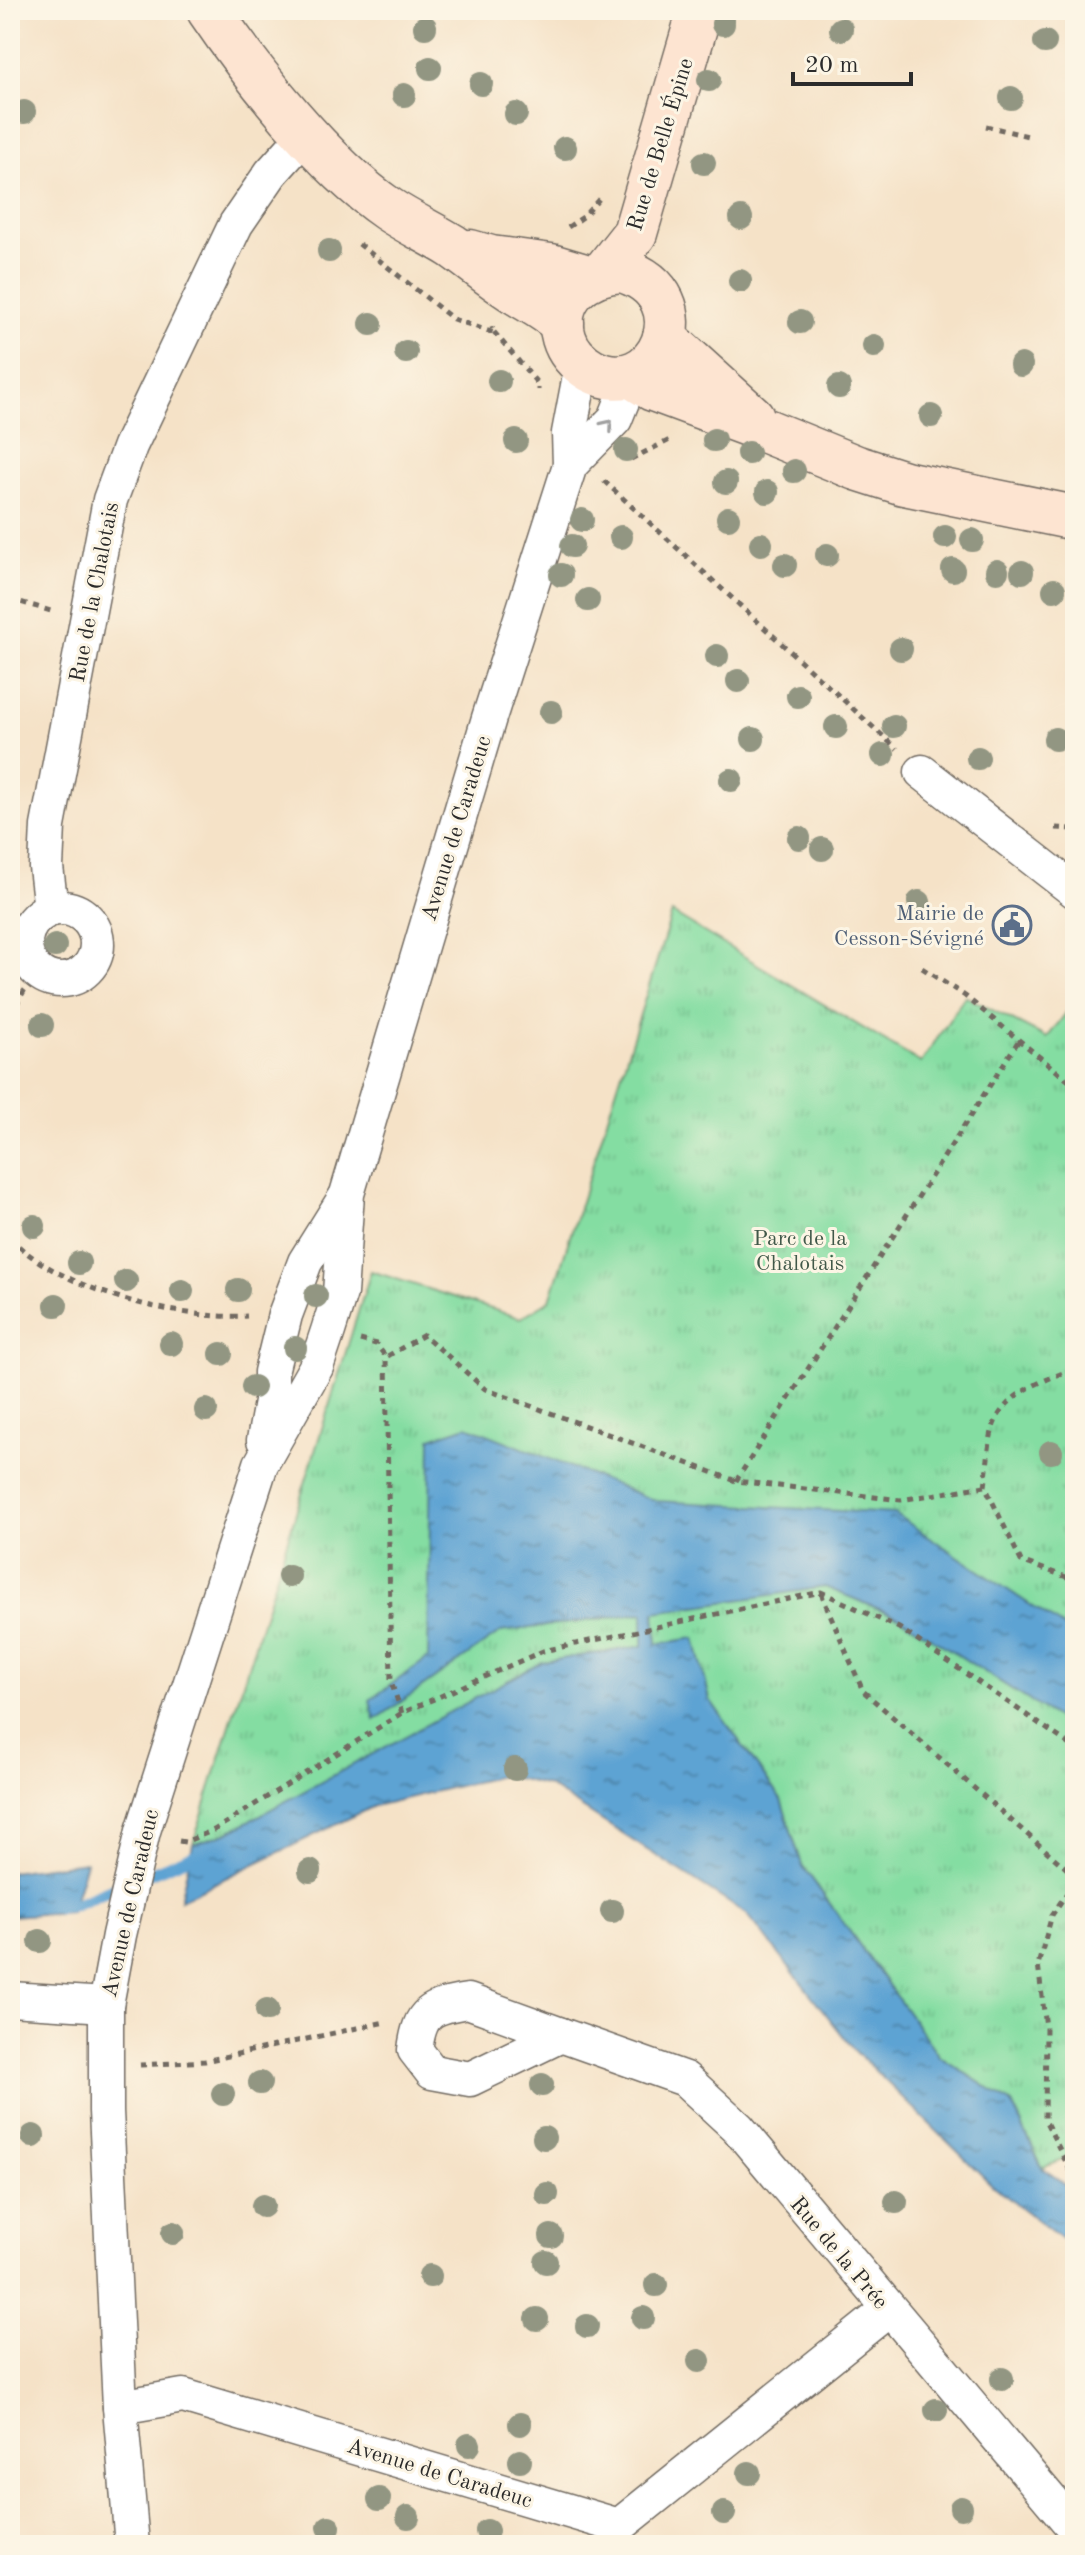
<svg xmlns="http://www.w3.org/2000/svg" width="1085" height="2555" font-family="'Old Standard TT',serif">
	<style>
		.park { fill: url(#park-tufts); stroke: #588466; stroke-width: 2 }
		.water { fill: url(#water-ripples); stroke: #44677f; stroke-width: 2 }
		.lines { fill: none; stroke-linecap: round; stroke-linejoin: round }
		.stream { stroke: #5da3d3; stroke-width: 12 }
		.street-casing { stroke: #726b62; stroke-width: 37 }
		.secondary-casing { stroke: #726b62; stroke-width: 47 }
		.path { stroke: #726b62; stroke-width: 5; stroke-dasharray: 6 6; stroke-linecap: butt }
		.street { stroke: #fff; stroke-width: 34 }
		.secondary { stroke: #fde4d1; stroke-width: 44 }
		.tree { fill: #929682 }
		.oneway { stroke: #a0a0a0 }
		.labels { text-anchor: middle; stroke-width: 6; stroke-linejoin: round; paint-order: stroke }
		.street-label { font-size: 22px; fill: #2b2b2b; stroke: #fcf5e5 }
		.service-label { font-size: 22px; fill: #4e5e75; stroke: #fcf5e5; text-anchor: end }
		.park-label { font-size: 22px; fill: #415849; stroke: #fcf5e5 }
	</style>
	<defs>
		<pattern id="park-tufts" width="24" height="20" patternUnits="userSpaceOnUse" patternTransform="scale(2)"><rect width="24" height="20" fill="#84dda2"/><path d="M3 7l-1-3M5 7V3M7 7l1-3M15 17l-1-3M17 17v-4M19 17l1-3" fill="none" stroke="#72be8c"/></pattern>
		<pattern id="water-ripples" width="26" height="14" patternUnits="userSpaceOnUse" patternTransform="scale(2)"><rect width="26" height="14" fill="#5da3d3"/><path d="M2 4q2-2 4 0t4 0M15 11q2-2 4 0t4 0" fill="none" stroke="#4d85ab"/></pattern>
	</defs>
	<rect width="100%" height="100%" fill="#fcf5e5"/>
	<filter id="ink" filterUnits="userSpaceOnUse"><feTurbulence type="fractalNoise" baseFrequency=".0125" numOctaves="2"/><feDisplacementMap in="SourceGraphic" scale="16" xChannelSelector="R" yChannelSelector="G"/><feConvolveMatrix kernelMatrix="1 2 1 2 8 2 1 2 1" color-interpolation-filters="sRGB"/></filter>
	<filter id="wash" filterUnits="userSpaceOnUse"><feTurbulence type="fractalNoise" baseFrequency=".006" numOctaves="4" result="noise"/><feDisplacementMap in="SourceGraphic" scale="32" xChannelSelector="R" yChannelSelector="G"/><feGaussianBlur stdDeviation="1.8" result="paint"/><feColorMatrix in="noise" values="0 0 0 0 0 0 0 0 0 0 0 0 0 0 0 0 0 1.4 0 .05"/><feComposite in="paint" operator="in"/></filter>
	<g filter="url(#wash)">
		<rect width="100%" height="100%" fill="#f5e2c7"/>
		<polygon class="park" points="672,913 921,1063 965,996 1047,1038 1073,1004 1075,1005 1075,2155 1042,2168 1012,2104 939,2056 802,1865 781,1800 710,1700 695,1639 229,1832 193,1844 371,1271 520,1318 550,1300"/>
		<g class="water">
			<polygon points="467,1426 656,1501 895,1514 1075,1635 1075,1730 899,1617 825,1587 655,1612 657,1644 695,1638 710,1700 781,1800 802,1865 939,2056 1012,2104 1042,2168 1075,2191 1075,2249 993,2186 856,2052 748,1915 548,1786 504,1775 374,1806 180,1900 193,1844 229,1832 542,1662 643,1646 643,1613 501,1632 375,1720 370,1700 428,1658 431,1438"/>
			<polygon points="86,1862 71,1912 10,1916 10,1872"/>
		</g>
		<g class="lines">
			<polyline class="stream" points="57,1907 70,1906 204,1851"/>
		</g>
	</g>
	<g filter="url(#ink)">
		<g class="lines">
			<defs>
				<g id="street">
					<polyline points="570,465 615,419 632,376"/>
					<polyline points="922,772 1075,891"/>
					<circle cx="61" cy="944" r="36"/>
					<polyline points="51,909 46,867 48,826 110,500 130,446 236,224 271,173 307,133"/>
					<polyline points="264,1440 271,1402 271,1372 285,1315 305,1262 345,1198"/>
					<polyline points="10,1999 106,2005"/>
					<path d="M468 2001 561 2035 470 2079 432 2072 415 2050C420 2011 430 2007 468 2001Z"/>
					<polyline points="561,2035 685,2079 738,2128 1075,2529"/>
					<polyline points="120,2407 183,2396 619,2526 888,2310"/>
					<polyline points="132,2545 120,2407 106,2111 106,2005 119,1935 143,1831 261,1464 316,1367 328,1331 340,1293 347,1194 489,718 570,465 569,433 582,365"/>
				</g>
				<g id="secondary">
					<path d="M209 10C253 75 324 165 388 209 409 223 431 233 452 246 472 260 491 276 511 289 529 301 546 309 562 323"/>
					<polyline points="470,252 491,258 551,266 588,277"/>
					<path d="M622 270C707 296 657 405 591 370 579 363 568 352 564 338 552 297 585 272 622 270Z"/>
					<polyline points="605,271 635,233 700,10"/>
					<polyline points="665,338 752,417"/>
					<polyline points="632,376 653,389 766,431 857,468 904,483 1075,518"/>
				</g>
			</defs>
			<use href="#street" class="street-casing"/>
			<use href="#secondary" class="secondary-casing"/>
			<g class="path">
				<polyline points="986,126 1028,136"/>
				<polyline points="568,227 583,217 599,199"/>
				<polyline points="359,244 453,319 494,333 492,327"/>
				<polyline points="494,332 538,384 538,390"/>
				<polyline points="631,459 672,439"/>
				<polyline points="604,481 897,749"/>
				<polyline points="10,599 51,611"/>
				<polyline points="1056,828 1075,829"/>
				<polyline points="922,968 965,996 1075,1086"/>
				<polyline points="10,1016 24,991 39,973"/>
				<path d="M10 1238C60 1290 176 1320 247 1316"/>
				<polyline points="360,1340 376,1344 386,1357"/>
				<polyline points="736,1481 1019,1040"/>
				<path d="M985 1486C988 1468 988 1434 997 1418 1013 1389 1047 1380 1075 1368"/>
				<polyline points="821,1593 863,1691 1075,1876"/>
				<polyline points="402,1713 391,1682 386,1357 424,1335 485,1389 736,1481 901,1500 985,1486 1021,1561 1075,1580"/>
				<polyline points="179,1841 185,1842 214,1830 402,1713 543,1651 821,1592 899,1628 1075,1748"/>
				<polyline points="1075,1881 1052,1915 1038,1965 1046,2027 1045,2120 1075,2180"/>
				<polyline points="140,2065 205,2061 385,2022"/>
			</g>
			<use href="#street" class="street"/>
			<use href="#secondary" class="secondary"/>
		</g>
		<g class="tree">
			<circle cx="723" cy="24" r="12"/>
			<circle cx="425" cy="27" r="12"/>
			<circle cx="841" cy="29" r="12"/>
			<circle cx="1045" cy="42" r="12"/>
			<circle cx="430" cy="68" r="12"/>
			<circle cx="709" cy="80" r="12"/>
			<circle cx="481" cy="84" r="12"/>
			<circle cx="404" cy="95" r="12"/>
			<circle cx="1011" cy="98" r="12"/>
			<circle cx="24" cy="112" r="12"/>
			<circle cx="516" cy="114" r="12"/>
			<circle cx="565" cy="148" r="12"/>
			<circle cx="704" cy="163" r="12"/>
			<circle cx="741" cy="218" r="12"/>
			<circle cx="329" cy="251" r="12"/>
			<circle cx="740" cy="281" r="12"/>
			<circle cx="800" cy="322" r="12"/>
			<circle cx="371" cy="324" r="12"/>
			<circle cx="874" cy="346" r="12"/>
			<circle cx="406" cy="352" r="12"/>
			<circle cx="1021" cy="365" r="12"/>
			<circle cx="499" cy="381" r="12"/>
			<circle cx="839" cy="387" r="12"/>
			<circle cx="931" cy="416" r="12"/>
			<circle cx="714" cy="440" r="12"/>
			<circle cx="516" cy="441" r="12"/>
			<circle cx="626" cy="450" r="12"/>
			<circle cx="748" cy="453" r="12"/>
			<circle cx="794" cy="471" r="12"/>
			<circle cx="726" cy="482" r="12"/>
			<circle cx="767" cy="492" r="12"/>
			<circle cx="728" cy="518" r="12"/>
			<circle cx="582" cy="520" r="12"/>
			<circle cx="621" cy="537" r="12"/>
			<circle cx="945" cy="537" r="12"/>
			<circle cx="972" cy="540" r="12"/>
			<circle cx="761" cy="544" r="12"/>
			<circle cx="572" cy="546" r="12"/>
			<circle cx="827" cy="555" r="12"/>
			<circle cx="785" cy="565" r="12"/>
			<circle cx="953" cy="570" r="12"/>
			<circle cx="997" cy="571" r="12"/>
			<circle cx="1022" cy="572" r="12"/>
			<circle cx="561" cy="575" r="12"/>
			<circle cx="1054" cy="590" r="12"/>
			<circle cx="588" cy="600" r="12"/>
			<circle cx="901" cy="649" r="12"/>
			<circle cx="717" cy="656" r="12"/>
			<circle cx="738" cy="681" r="12"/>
			<circle cx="798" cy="696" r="12"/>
			<circle cx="551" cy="712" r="12"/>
			<circle cx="894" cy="726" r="12"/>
			<circle cx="836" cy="727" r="12"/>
			<circle cx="753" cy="739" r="12"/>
			<circle cx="1055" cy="739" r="12"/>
			<circle cx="883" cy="755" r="12"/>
			<circle cx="978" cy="758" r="12"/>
			<circle cx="731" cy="780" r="12"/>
			<circle cx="799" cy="838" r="12"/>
			<circle cx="822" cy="849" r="12"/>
			<circle cx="919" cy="902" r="12"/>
			<circle cx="55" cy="946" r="12"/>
			<circle cx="42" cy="1025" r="12"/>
			<circle cx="34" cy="1226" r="12"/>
			<circle cx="79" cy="1263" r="12"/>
			<circle cx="126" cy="1281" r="12"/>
			<circle cx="238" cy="1290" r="12"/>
			<circle cx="182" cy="1291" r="12"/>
			<circle cx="316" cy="1296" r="12"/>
			<circle cx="56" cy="1305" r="12"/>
			<circle cx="171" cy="1344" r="12"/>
			<circle cx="295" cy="1348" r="12"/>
			<circle cx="221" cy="1354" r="12"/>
			<circle cx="253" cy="1387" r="12"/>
			<circle cx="206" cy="1410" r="12"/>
			<circle cx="1051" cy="1452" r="12"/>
			<circle cx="289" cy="1576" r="12"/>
			<circle cx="515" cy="1769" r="12"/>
			<circle cx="310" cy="1871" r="12"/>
			<circle cx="612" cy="1911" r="12"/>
			<circle cx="40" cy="1941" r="12"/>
			<circle cx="267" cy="2010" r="12"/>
			<circle cx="260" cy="2083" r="12"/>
			<circle cx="542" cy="2085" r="12"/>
			<circle cx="223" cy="2094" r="12"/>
			<circle cx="33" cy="2136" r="12"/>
			<circle cx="544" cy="2138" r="12"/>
			<circle cx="547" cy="2194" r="12"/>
			<circle cx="896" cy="2202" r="12"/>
			<circle cx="263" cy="2206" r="12"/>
			<circle cx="173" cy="2233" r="12"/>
			<circle cx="551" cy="2236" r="12"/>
			<circle cx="546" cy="2262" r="12"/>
			<circle cx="430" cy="2276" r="12"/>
			<circle cx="656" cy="2285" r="12"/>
			<circle cx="643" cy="2318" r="12"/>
			<circle cx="537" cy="2319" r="12"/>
			<circle cx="587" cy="2326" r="12"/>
			<circle cx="699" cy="2361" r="12"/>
			<circle cx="1002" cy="2379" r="12"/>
			<circle cx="936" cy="2410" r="12"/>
			<circle cx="520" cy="2424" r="12"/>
			<circle cx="469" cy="2445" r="12"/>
			<circle cx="520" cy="2461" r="12"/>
			<circle cx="749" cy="2473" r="12"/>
			<circle cx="379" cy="2499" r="12"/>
			<circle cx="961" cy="2508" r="12"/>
			<circle cx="724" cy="2513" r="12"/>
			<circle cx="408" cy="2517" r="12"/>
			<circle cx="329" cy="2527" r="12"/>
			<circle cx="487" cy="2531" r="12"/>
		</g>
		<defs><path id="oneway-chevron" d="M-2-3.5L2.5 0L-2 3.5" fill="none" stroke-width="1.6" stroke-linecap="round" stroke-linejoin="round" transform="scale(2)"/></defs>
		<use class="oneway" href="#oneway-chevron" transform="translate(608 425) rotate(-50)"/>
	</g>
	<defs>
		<symbol id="civic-ring" viewBox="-11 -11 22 22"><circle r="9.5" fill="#fcf5e5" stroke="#5c6f8a" stroke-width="1.5"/><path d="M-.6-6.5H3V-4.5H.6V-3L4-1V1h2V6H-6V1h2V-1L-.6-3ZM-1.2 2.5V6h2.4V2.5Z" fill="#5c6f8a"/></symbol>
	</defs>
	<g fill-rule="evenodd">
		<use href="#civic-ring" x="990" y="903" width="44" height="44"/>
	</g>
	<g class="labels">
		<g class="street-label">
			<text transform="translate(659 144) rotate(-73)" y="8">Rue de Belle Épine</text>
			<text transform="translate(93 592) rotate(-79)" y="8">Rue de la Chalotais</text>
			<text transform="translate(455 828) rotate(-73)" y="8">Avenue de Caradeuc</text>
			<text transform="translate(129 1903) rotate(-77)" y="8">Avenue de Caradeuc</text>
			<text transform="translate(840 2252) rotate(50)" y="8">Rue de la Prée</text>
			<text transform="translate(440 2472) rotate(17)" y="8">Avenue de Caradeuc</text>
		</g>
		<g class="service-label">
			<text x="984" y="920">Mairie de<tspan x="984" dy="25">Cesson-Sévigné</tspan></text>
		</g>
		<g class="park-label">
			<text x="800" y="1245">Parc de la<tspan x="800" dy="25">Chalotais</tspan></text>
		</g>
	</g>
	<rect width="1085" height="2555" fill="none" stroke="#fcf5e5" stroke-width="40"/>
	<path d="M793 72v12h118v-12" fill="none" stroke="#2b2b2b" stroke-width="4"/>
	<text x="805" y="72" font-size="24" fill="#2b2b2b" stroke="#fcf5e5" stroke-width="6" paint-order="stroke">20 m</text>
</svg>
